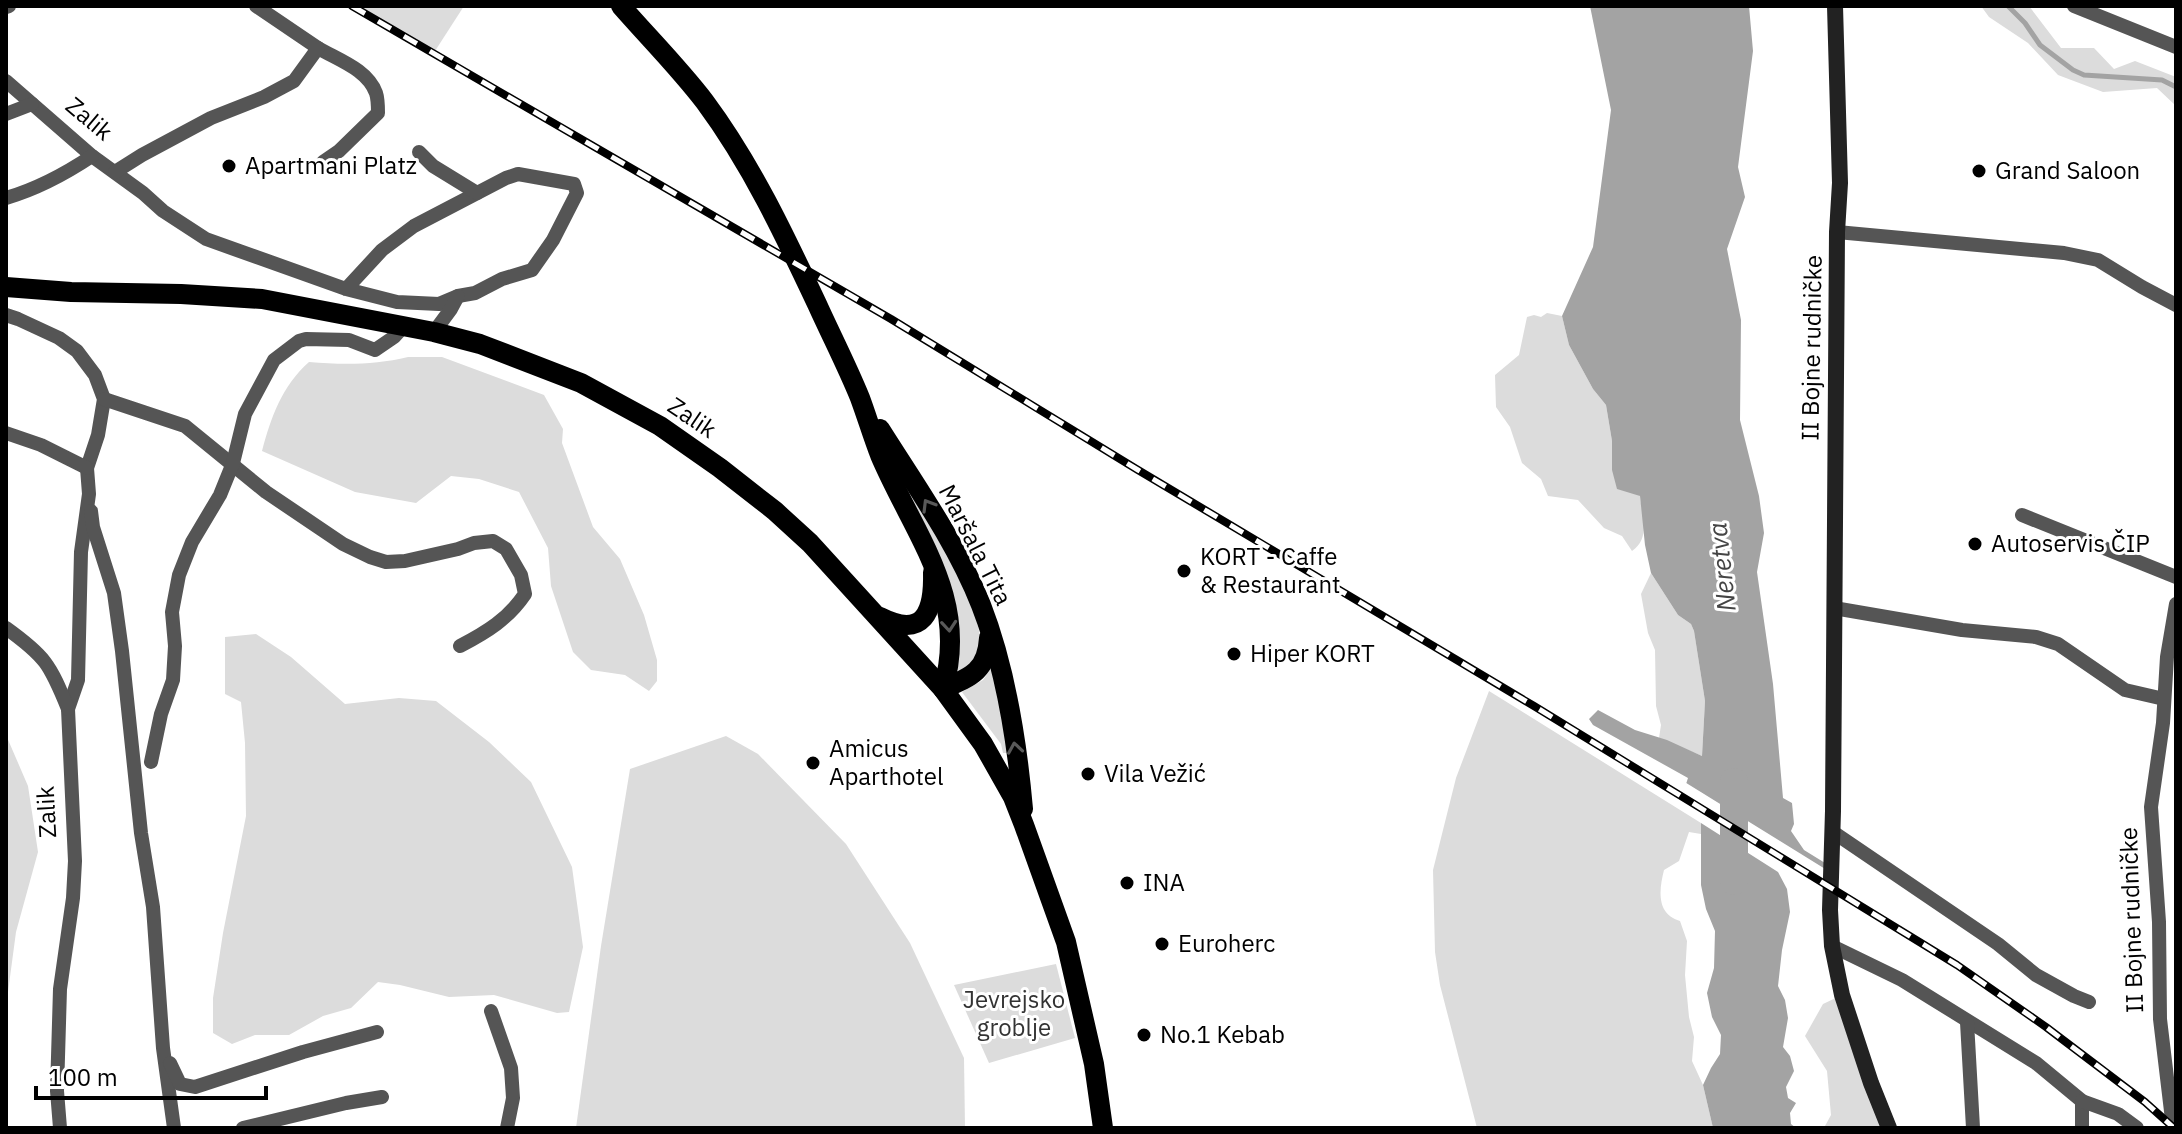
<svg xmlns="http://www.w3.org/2000/svg" width="2182" height="1134" font-family="'IBM Plex Sans',sans-serif">
	<style>
		.green { fill: #dcdcdc }
		.water { fill: #a3a3a3 }
		.pier { fill: #fff }
		.lines { fill: none; stroke-linecap: round; stroke-linejoin: round }
		.stream { stroke: #a3a3a3; stroke-width: 5 }
		.river { stroke: #a3a3a3; stroke-width: 28 }
		.street { stroke: #555; stroke-width: 14 }
		.secondary { stroke: #222; stroke-width: 16 }
		.primary { stroke: #000; stroke-width: 20 }
		.rail-casing { stroke: #000; stroke-width: 8 }
		.rail { stroke: #fff; stroke-width: 5; stroke-dasharray: 15; stroke-linecap: butt }
		.oneway { stroke: #595959 }
		.poi-dot { fill: #000; stroke: #fff; stroke-width: 3 }
		.labels { text-anchor: middle; stroke-width: 6; stroke-linejoin: round; paint-order: stroke }
		.street-label { font-size: 24px; fill: #000; stroke: #fff }
		.poi-label { font-size: 24px; fill: #000; stroke: #fff; text-anchor: start }
		.park-label { font-size: 24px; fill: #333; stroke: #fff }
		.water-label { font-size: 26px; font-style: italic; fill: #444; stroke: #fff }
	</style>
	<rect width="100%" height="100%" fill="#fff"/>
	<g class="green">
		<polygon points="359,6 464,6 435,51"/>
		<polygon points="1981,6 2029,6 2061,48 2094,48 2114,69 2135,61 2176,77 2176,106 2157,88 2103,92 2058,75 2028,43 1989,17"/>
		<path d="M1547 313 1562 316 1569 345 1593 389 1606 405 1612 441V470L1640 496C1642 516 1651 538 1632 551L1622 536 1604 528 1578 500 1548 496 1541 479 1522 463 1510 427 1496 407 1495 375 1519 355 1527 317 1534 315 1541 317Z"/>
		<path d="M408 357H442L544 395 563 429 562 443 593 527 620 559 644 615 657 660V681L649 691 625 675 591 670 573 652 551 586 548 548 519 492 479 479 451 476 416 503 355 492 262 451C271 417 282 386 309 362 343 365 375 365 408 357Z"/>
		<path d="M913 500 917 501C931 526 1023 666 957 670L958 649Z"/>
		<polygon points="1651,573 1678,615 1691,624 1694,631 1705,701 1702,756 1659,738 1661,725 1656,706 1655,650 1648,633 1641,594"/>
		<polygon points="256,634 291,657 345,704 399,698 436,701 489,742 531,782 572,867 583,947 569,1012 557,1013 494,995 449,997 400,985 378,982 351,1008 323,1016 289,1035 255,1035 232,1044 213,1033 213,998 223,933 246,816 245,743 241,702 225,694 225,637"/>
		<polygon points="990,670 994,671 1008,753 1003,753 1001,744 962,692 983,680"/>
		<path d="M1489 691 1701 823V834L1689 832 1679 861 1664 870C1659 890 1656 914 1680 921L1687 941 1685 975 1689 1017 1694 1037 1692 1061 1703 1085 1713 1128H1477L1440 985 1435 952 1433 870 1456 778Z"/>
		<polygon points="6,735 28,786 38,852 16,932 6,1007"/>
		<polygon points="726,736 758,754 846,844 910,943 964,1058 965,1128 576,1128 601,946 630,769"/>
		<polygon points="1056,964 1075,1038 989,1063 954,985"/>
		<polygon points="1842,995 1889,1128 1820,1128 1825,1126 1831,1115 1827,1071 1805,1036 1823,1004"/>
	</g>
	<g class="water">
		<polygon points="1590,6 1749,6 1753,51 1738,167 1745,197 1727,249 1741,320 1740,420 1759,496 1764,533 1757,572 1773,684 1783,798 1792,803 1794,824 1791,831 1804,850 1838,871 1840,887 1700,792 1684,790 1688,778 1593,725 1589,719 1598,710 1635,730 1667,740 1702,756 1705,701 1694,631 1691,624 1678,615 1651,573 1645,545 1640,496 1617,489 1612,470 1612,441 1606,405 1593,389 1569,345 1562,316 1593,247 1611,110"/>
		<polygon points="1701,823 1778,872 1787,889 1790,912 1782,950 1778,986 1785,1000 1788,1018 1783,1047 1790,1056 1794,1071 1786,1087 1788,1098 1796,1103 1790,1113 1791,1124 1796,1128 1713,1128 1703,1085 1711,1068 1720,1054 1721,1035 1712,1017 1707,993 1714,968 1715,931 1706,909 1701,885"/>
	</g>
	<polygon class="pier" points="1683,781 1843,880 1843,889 1838,891 1785,858 1698,801 1696,796 1682,793 1680,789"/>
	<g class="lines">
		<polyline class="stream" points="2008,6 2025,23 2040,45 2073,70 2084,75 2162,80 2176,87"/>
		<polyline class="river" points="1734,782 1734,881"/>
		<g class="street">
			<polyline points="2074,6 2176,47"/>
			<polyline points="6,7 9,6"/>
			<path d="M318 48C338 60 367 69 376 93 378 99 378 107 378 113L339 151 323 162"/>
			<polyline points="6,81 92,156 143,193 163,211 206,239 346,289 397,302 439,304 458,296 475,293 502,279 532,270 553,240 577,193 574,184 518,174 506,178 414,226 382,250 346,289"/>
			<polyline points="6,114 32,104"/>
			<polyline points="419,152 433,166 477,193"/>
			<polyline points="115,172 142,155 211,118 264,97 294,81 318,48 256,6"/>
			<path d="M6 198C37 189 65 174 92 156"/>
			<polyline points="1837,232 2064,253 2098,260 2142,287 2176,305"/>
			<polyline points="6,315 18,319 59,338 77,351 95,375 104,399 98,435 87,468 89,494 81,552 78,680 68,709 75,861 73,898 60,989 57,1091 60,1128"/>
			<polyline points="434,332 451,309 458,296"/>
			<path d="M104 399 185 426 266 492 343 544 370 557 386 562 405 561 458 549 474 543 493 541 506 549 521 575 525 594C508 619 487 632 460 646"/>
			<polyline points="6,433 41,445 87,468"/>
			<polyline points="91,511 93,527 114,593 122,651 141,833 153,907 163,1048 174,1128"/>
			<polyline points="2022,515 2176,577"/>
			<polyline points="1834,608 1962,630 2036,637 2058,644 2125,690 2164,699"/>
			<path d="M6 628C45 656 50 664 68 709"/>
			<polyline points="151,762 161,714 173,680 175,646 172,612 179,575 192,542 220,495 233,463 245,414 274,360 299,341 306,339 349,340 375,350 394,337 404,326"/>
			<polyline points="1833,832 1998,944 2036,975 2074,996 2089,1002"/>
			<polyline points="1832,946 1902,980 1931,998 2036,1063 2082,1101 2082,1128"/>
			<polyline points="491,1011 511,1068 513,1098 507,1128"/>
			<polyline points="1967,1022 1973,1128"/>
			<polyline points="170,1063 180,1084 195,1087 303,1052 377,1032"/>
			<polyline points="2082,1101 2118,1114 2137,1128"/>
			<polyline points="243,1128 346,1103 382,1097"/>
			<polyline points="2173,1128 2160,1019 2159,922 2151,807 2163,723 2167,657 2176,604"/>
		</g>
		<polyline class="secondary" points="1835,6 1840,183 1837,232 1833,811 1830,910 1832,946 1842,995 1871,1083 1889,1128"/>
		<g class="primary">
			<path d="M621 6C649 38 679 68 705 102 751 164 784 234 817 304 831 335 847 366 860 398 867 417 873 437 880 455 914 535 970 598 943 689"/>
			<polyline points="6,287 71,292 181,294 262,299 434,332 480,344 581,383 660,426 720,468 775,511 810,543 943,689 983,744 1013,797 1024,825 1066,942 1094,1064 1103,1128"/>
			<path d="M880 429C916 486 956 542 981 605 1006 669 1017 741 1023 809"/>
			<path d="M880 617C924 639 934 612 933 572"/>
			<path d="M943 689C971 677 987 671 989 638"/>
		</g>
		<defs>
			<polyline id="rail" points="352,6 891,319 1138,470 1534,706 1957,965 2046,1027 2145,1102 2174,1128"/>
		</defs>
		<use href="#rail" class="rail-casing"/>
		<use href="#rail" class="rail"/>
	</g>
	<defs><path id="oneway-chevron" d="M-2-3.5L2.5 0L-2 3.5" fill="none" stroke-width="1.6" stroke-linecap="round" stroke-linejoin="round" transform="scale(2)"/></defs>
	<g class="oneway">
		<use href="#oneway-chevron" transform="translate(928 505) rotate(-121)"/>
		<use href="#oneway-chevron" transform="translate(949 626) rotate(85)"/>
		<use href="#oneway-chevron" transform="translate(1015 748) rotate(-99)"/>
	</g>
	<g class="poi-dot">
		<circle cx="229" cy="166" r="8"/>
		<circle cx="1979" cy="171" r="8"/>
		<circle cx="1975" cy="544" r="8"/>
		<circle cx="1184" cy="571" r="8"/>
		<circle cx="1234" cy="654" r="8"/>
		<circle cx="813" cy="763" r="8"/>
		<circle cx="1088" cy="774" r="8"/>
		<circle cx="1127" cy="883" r="8"/>
		<circle cx="1162" cy="944" r="8"/>
		<circle cx="1144" cy="1035" r="8"/>
	</g>
	<g class="labels">
		<g class="street-label">
			<text transform="translate(89 119) rotate(40)" y="8">Zalik</text>
			<text transform="translate(1812 348) rotate(-89)" y="8">II Bojne rudničke</text>
			<text transform="translate(692 418) rotate(34)" y="8">Zalik</text>
			<text transform="translate(975 545) rotate(63)" y="8">Maršala Tita</text>
			<text transform="translate(47 812) rotate(-93)" y="8">Zalik</text>
			<text transform="translate(2132 920) rotate(-92)" y="8">II Bojne rudničke</text>
		</g>
		<g class="poi-label">
			<text x="245" y="174">Apartmani Platz</text>
			<text x="1995" y="179">Grand Saloon</text>
			<text x="1991" y="552">Autoservis ČIP</text>
			<text x="1200" y="565">KORT - Caffe<tspan x="1200" dy="28">&amp; Restaurant</tspan></text>
			<text x="1250" y="662">Hiper KORT</text>
			<text x="829" y="757">Amicus<tspan x="829" dy="28">Aparthotel</tspan></text>
			<text x="1104" y="782">Vila Vežić</text>
			<text x="1143" y="891">INA</text>
			<text x="1178" y="952">Euroherc</text>
			<text x="1160" y="1043">No.1 Kebab</text>
		</g>
		<g class="park-label">
			<text x="1014" y="1008">Jevrejsko<tspan x="1014" dy="28">groblje</tspan></text>
		</g>
		<g class="water-label">
			<text transform="translate(1722 567) rotate(-96)" y="9">Neretva</text>
		</g>
	</g>
	<rect width="2182" height="1134" fill="none" stroke="#000000" stroke-width="16"/>
	<path d="M36 1086v12h230v-12" fill="none" stroke="#000000" stroke-width="4"/>
	<text x="48" y="1086" font-size="24" fill="#000000" stroke="#ffffff" stroke-width="6" paint-order="stroke">100 m</text>
</svg>
